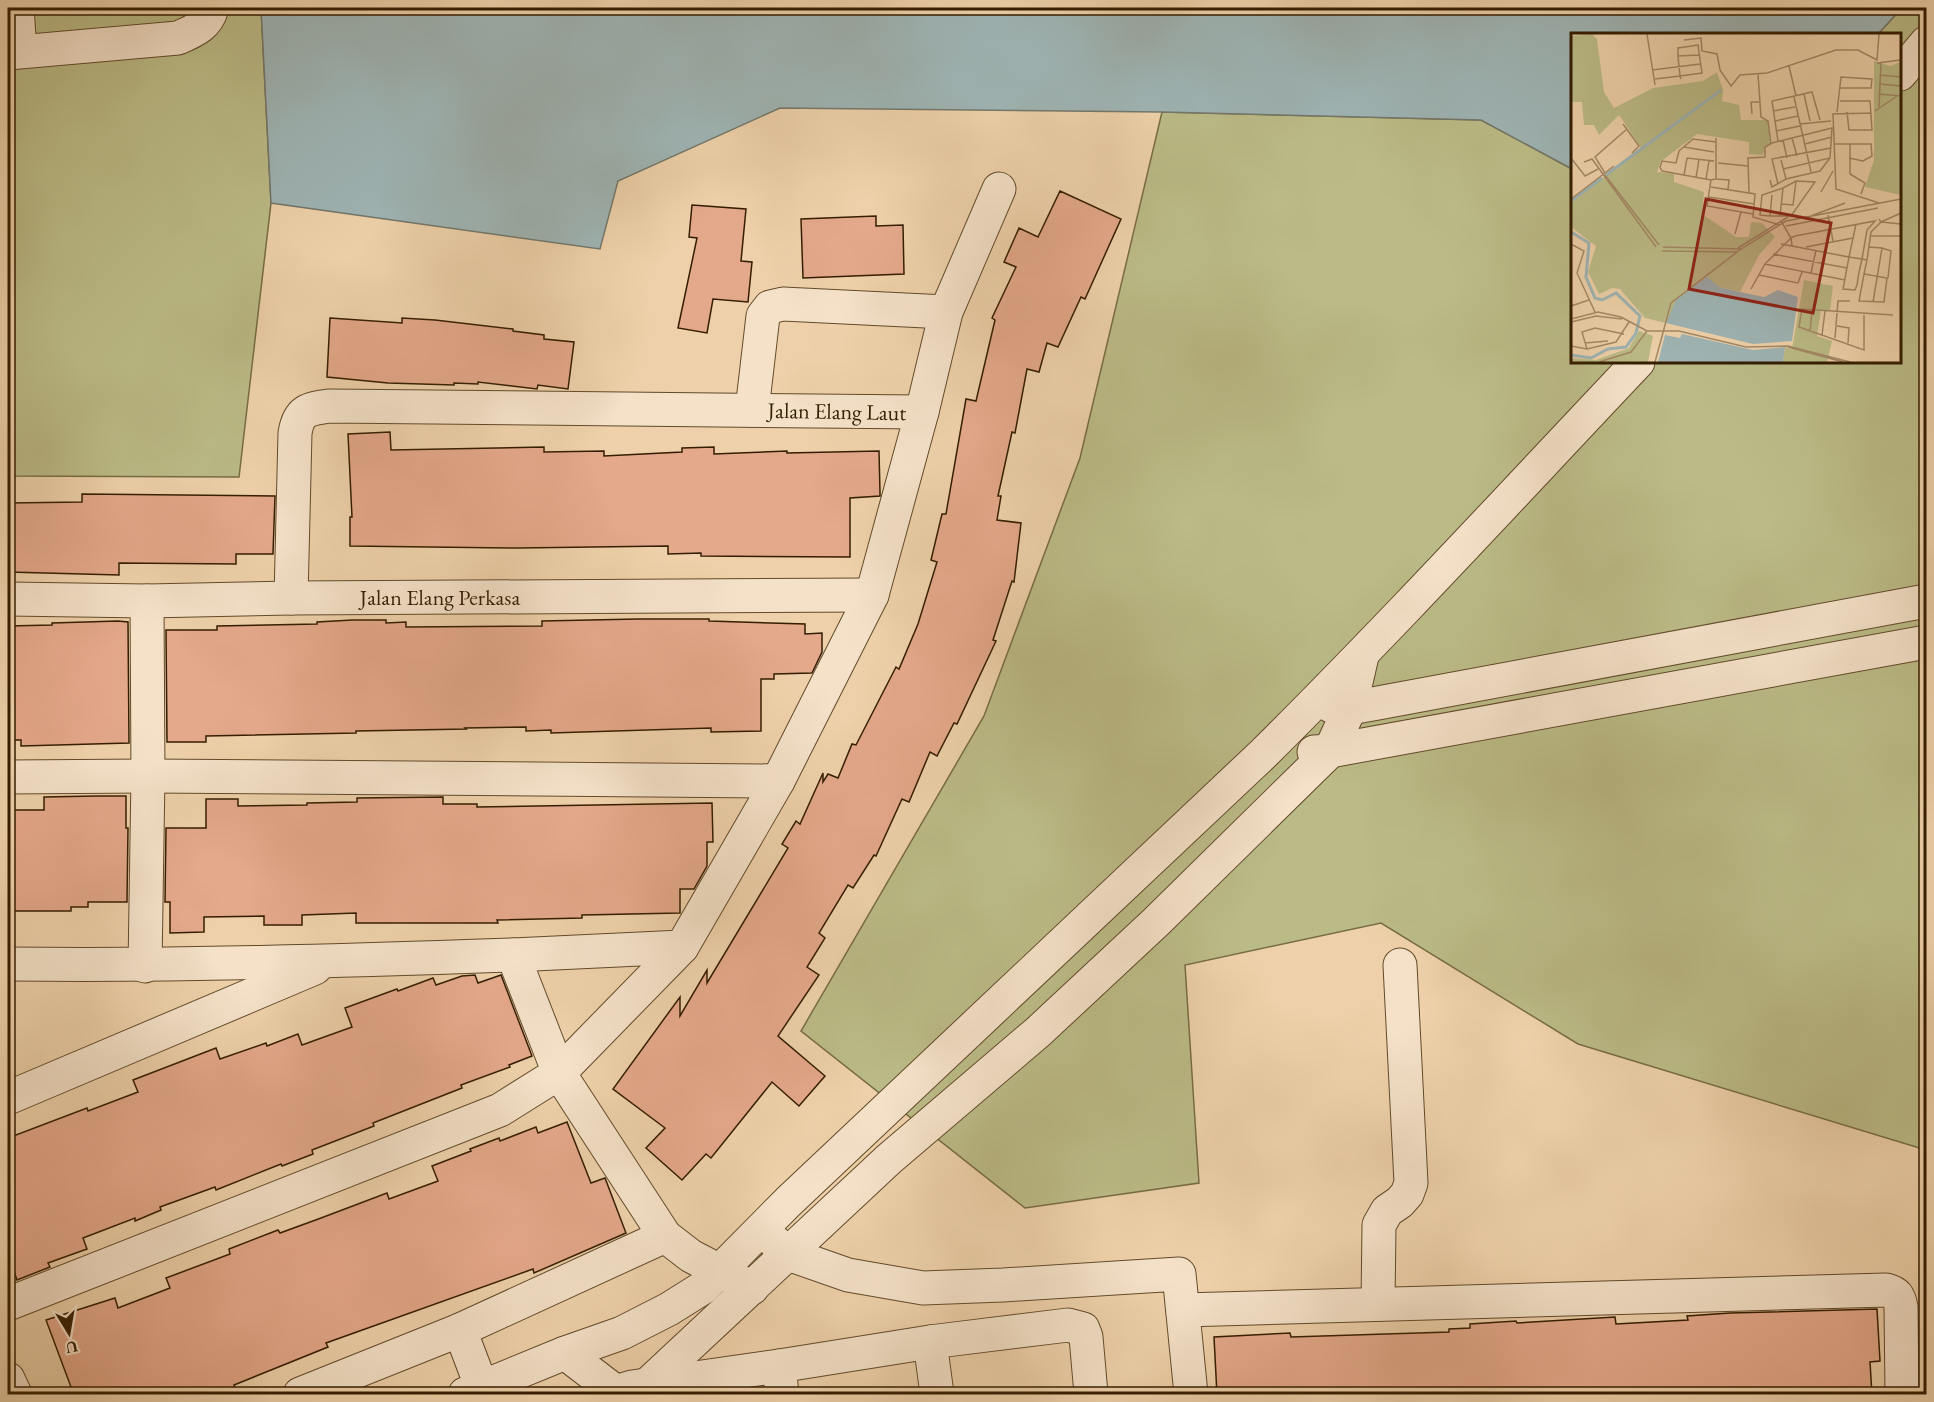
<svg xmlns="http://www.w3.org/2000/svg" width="1934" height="1402" font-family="'EB Garamond',serif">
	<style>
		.green { fill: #bbbb87; stroke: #786c44; stroke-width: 1.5 }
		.water { fill: #9eb4b4; stroke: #74786c; stroke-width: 1.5 }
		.building { fill: #e4a88a; stroke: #341d00; stroke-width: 1.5 }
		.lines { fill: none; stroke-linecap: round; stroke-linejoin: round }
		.minor-casing { stroke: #624a2a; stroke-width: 35 }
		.minor { stroke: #f4e1c8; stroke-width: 33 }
		.labels { text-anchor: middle; stroke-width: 4.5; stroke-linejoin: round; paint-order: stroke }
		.street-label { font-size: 22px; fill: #341d00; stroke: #f4e1c8 }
		.inset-river { fill: none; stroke: #9eb4b4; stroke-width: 3 }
		.inset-road { fill: none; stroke: #a48966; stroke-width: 1.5 }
		.view { fill: #8f2418; fill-opacity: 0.15; stroke: #8f2418; stroke-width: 3 }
		.inset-edge { fill: none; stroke: #341d00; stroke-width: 3 }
	</style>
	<rect width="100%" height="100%" fill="#eed1aa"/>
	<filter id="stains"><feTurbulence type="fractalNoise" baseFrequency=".00333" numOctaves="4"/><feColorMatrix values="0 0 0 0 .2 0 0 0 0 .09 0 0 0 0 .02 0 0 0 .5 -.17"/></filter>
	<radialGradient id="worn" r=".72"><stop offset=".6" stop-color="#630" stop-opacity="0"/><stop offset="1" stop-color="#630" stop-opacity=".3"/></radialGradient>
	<g class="green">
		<polygon points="8,8 261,8 271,203 239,477 8,476"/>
		<polygon points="1902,8 1926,8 1926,1150 1578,1044 1381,923 1185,965 1199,1183 1025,1208 801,1031 984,716 1080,458 1162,112 1481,120 1572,169 1572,362 1900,362 1900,34 1878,34"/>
	</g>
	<polygon class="water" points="261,8 1902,8 1878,34 1572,34 1572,169 1481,120 1162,112 780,108 618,181 600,249 271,203"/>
	<g class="building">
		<polygon points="1060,191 1121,219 1085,299 1081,297 1058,347 1047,343 1039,372 1027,369 1015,433 1012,432 998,496 1001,496 997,520 1021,523 1014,582 1012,581 993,640 996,641 957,724 954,723 937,756 930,752 909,802 902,799 876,856 874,855 853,888 848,885 819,933 825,938 807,967 819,975 778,1036 825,1076 799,1106 772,1082 711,1158 706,1154 682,1180 646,1148 665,1128 613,1089 680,997 680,1016 707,970 707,983 788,848 782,844 796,821 800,824 823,773 823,782 828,774 838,778 852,744 856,745 896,667 899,669 918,624 937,562 931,560 942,514 946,514 966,399 976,401 995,320 992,318 1016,267 1004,262 1019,228 1038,237"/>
		<polygon points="692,205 746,209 741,261 752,262 748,302 713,299 707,333 678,328 697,238 689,237"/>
		<polygon points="876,216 876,226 903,225 904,274 803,278 801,219"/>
		<polygon points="330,318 402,323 402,318 435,320 513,329 513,331 544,335 544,339 574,342 568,389 538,385 537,389 478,382 478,384 454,383 454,385 388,383 327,377"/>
		<polygon points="390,432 391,450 544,447 544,452 604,451 604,456 682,452 682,448 714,447 714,454 787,451 787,453 879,451 880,493 880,496 850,498 850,557 701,556 701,553 668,554 668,546 518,548 350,546 350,517 352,517 348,434"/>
		<polygon points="82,494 275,496 273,554 236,554 236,564 119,563 119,575 8,572 8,503 82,502"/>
		<polygon points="638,619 709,619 709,621 805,624 805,634 822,633 822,652 812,673 774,674 774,679 761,679 761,731 711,732 711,728 551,733 551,730 526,731 526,727 465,728 466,729 356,731 356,733 206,736 206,742 167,742 166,630 217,630 217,626 317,624 317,622 353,620 386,620 386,623 406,622 406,627 542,626 542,621"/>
		<polygon points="118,621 128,622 129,743 21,746 21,740 8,740 8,626 52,625 52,623"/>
		<polygon points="96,796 126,796 126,828 128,828 127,902 88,902 88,907 71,907 71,911 8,911 8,866 12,866 11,810 44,810 44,797"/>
		<polygon points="443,797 443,804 477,804 477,807 712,803 713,842 707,842 707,866 694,889 680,889 680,913 582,915 582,918 497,920 498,923 356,923 356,913 302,915 302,925 264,925 264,916 204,917 204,932 170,933 170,902 165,902 166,828 206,828 206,799 238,799 238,806 307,805 307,803 357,802 357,798"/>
		<polygon points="475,975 478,983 501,975 532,1056 509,1065 510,1067 461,1085 462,1088 373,1123 374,1126 312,1150 313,1154 282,1166 281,1164 216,1190 215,1187 160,1207 161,1210 135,1221 135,1218 83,1238 87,1249 48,1263 50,1267 17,1280 8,1254 8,1138 87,1108 88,1111 138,1092 133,1080 216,1048 220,1059 266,1043 267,1046 298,1034 302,1045 352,1027 345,1008 397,989 398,991 433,978 436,985 462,976"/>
		<polygon points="567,1122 591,1183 605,1178 626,1233 534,1273 533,1269 326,1343 328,1347 234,1385 237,1395 74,1395 46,1320 115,1298 118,1308 170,1288 166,1278 230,1254 229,1249 278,1230 280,1233 321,1218 387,1193 389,1199 438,1181 432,1166 471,1151 470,1149 499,1138 500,1141 536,1127 538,1133"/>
		<polygon points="1877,1309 1880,1361 1870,1362 1872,1395 1217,1395 1214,1337 1290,1333 1291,1337 1449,1332 1449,1329 1470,1328 1470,1324 1516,1321 1517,1323 1615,1317 1616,1324 1688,1320 1687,1316 1730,1313"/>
	</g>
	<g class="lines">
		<defs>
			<g id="minor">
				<polyline points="17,8 20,51"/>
				<path d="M8 53 178 38C194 31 207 26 212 8"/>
				<polyline points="1900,74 1926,43"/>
				<polyline points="752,410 763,316 770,307 783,304 946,312"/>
				<path d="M291 598 295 433C299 410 308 409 329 406L922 412"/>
				<polyline points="8,599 147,601 291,598 872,595"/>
				<polyline points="1331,706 1350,708 1378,703 1926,601"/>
				<polyline points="1314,752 1330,751 1926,642"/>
				<polyline points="8,777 148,776 778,781"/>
				<path d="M8 964C176 966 344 961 513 955"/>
				<polyline points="145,966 148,776 147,601"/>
				<polyline points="8,1098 315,968"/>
				<polyline points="775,1242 788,1254 848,1275 923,1288 1003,1285 1179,1274 1191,1394"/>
				<polyline points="752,1288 691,1256 665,1236 559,1073 682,947 778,781 872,595 922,412 946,312 999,189"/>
				<polyline points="8,1304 500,1110 559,1073 513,955 682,947"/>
				<polyline points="1378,1304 1379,1225 1387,1211 1400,1202 1407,1194 1411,1183 1400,965"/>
				<path d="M1183 1310 1886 1290C1897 1293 1899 1296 1901 1307L1902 1394"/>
				<polyline points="460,1330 482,1388"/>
				<polyline points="930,1342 937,1394"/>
				<polyline points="565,1353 616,1392"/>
				<polyline points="779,1366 782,1394"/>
				<polyline points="8,1379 15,1394"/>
				<polyline points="647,1385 889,1159 1038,1032 1156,922 1330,751 1350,708 1362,656"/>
				<polyline points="300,1394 460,1330 665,1236"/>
				<path d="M465 1394 565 1353 622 1333 669 1309 704 1287 788 1202 1264 753C1392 626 1514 493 1638 362"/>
				<polyline points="615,1394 616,1392 632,1387 779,1366 930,1342 1068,1325 1083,1329 1086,1337 1091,1394"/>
			</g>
		</defs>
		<use href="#minor" class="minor-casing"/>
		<use href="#minor" class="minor"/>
	</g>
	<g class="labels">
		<g class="street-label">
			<text transform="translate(837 411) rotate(1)" y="8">Jalan Elang Laut</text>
			<text x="440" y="605">Jalan Elang Perkasa</text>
		</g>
	</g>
	<g transform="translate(1571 33)">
		<rect width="330" height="330" fill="#eed1aa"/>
		<path d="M21 1 26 6 33 59 43 75 82 55 132 48 146 39 152 57 151 68 168 72 170 87H197L199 111 194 113 192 122 178 121V109L126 101 89 129 86 139 103 141V149L133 159 131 181 165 204H178L180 189 191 190 204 204 188 222 169 259 148 254 95 290 74 285 49 256 41 255 28 261 17 239 25 213 0 194V168L71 116 48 82 28 102 23 92H13L11 69H0V3ZM303 28 319 33 330 29V162L294 154 303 127ZM233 247 262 253 259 277H250L246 303 261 308 256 329H212L214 314 221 316ZM68 298 82 303 77 329H0V325L25 327 58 315Z" fill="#bbbb87"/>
		<path d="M136 244 148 254 169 259 193 264 207 257 227 264 221 308 182 311 95 290 105 267ZM111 301 182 317 214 314 212 329H87L94 302 109 305Z" fill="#9eb4b4"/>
		<path class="inset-river" d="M35 142 150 57M0 168 31 145M0 199 18 210 15 244 24 265 31 267 45 260 69 283 65 300 55 314 37 316 20 325 0 322"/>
		<path class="inset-road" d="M76 1 84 52M113 7 130 5 131 18 146 21 149 37 160 53 169 42 196 40 265 17H287L306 27 308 1M107 23 128 22M306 30 330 27M218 33 225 63M81 37 129 31M187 41 190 84 197 88 200 111M309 42 330 44M84 46 109 43 124 41 131 40 127 12 107 15V23L109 43 110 46M308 51 330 53M233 61 239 88M307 61 330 63M223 64 240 139M269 68H299L301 97H278L276 79M308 74 310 30M202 78 224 74M304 78 326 63M266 79 270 44 301 46 300 55H269M300 80 262 81 265 156 308 170M181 81 180 69H188M204 88 227 83M52 91 68 113 61 120M229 91 260 88M205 98 229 93M145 105V146L140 147 136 173 182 181M221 105 226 123M212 107 216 125M207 108 201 68 241 59 249 87M234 111 261 104M263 111H300L301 123 292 128 278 125M279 111V141L294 150 290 161M113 114 143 119M0 125 14 143 27 136M210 127 215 146M13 129 21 126 85 214M147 130 177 133M34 140 24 124 56 96M34 142 88 212M113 142 116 125 143 128M125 145 128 126M135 146 138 128M145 146 158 147 157 157M140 147 91 138 89 134 91 128 105 130 108 118 122 106 145 109M199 147 201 154 215 146 249 138 259 125M207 151 201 126 260 115M140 154 184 161 182 184 209 192M250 159 262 138M178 160 177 125 194 124V114L201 110 261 95 259 125 212 136M138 164 183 171M0 166 43 133M210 171 222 172 225 148M257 182 262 208M199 183 201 162M209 183 212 155 191 162 189 182 199 183H220L244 149 225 148 212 155M240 183 274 170M308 186 310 189 330 180M215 193 307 175M164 201 170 179M300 203H330M0 211 13 218 6 240M210 211 221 213 220 205 224 203 304 188 296 197 291 226 288 239 286 252 284 257 272 256 278 224 291 226 296 227 293 241M221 213 278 224 285 191M92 214 170 216M235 214 282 205M298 214 311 215 302 269M167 215 217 184M311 215 320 218 317 245M91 218 166 219M202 221 276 235M296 227 300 199 310 189 330 191M194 231 274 247M6 240 24 279M240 240 245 217M293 241 316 245 313 269 288 268ZM188 242 227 250 231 239M180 256 194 231 220 205 210 188M0 273 18 267M293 282V317L228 294 231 276 322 282M0 286 27 279 50 284 76 298H108L175 314 217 313 279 329M0 289 25 283 51 286M266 293 278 295 277 310M239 299 241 277M251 302 254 278M264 305 267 268H279M14 310 37 308M0 313 16 316 45 309 58 289M217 314 272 329M16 316 11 299 24 295 53 301M28 329 60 319 76 298M84 329 100 270 170 216 215 188 330 166"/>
		<path class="view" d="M135 166 260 190 242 280 118 256Z"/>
		<rect width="330" height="330" class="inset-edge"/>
	</g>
	<rect width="1934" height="1402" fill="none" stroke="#eed1aa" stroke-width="30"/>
	<rect x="9" y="9" width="1916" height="1384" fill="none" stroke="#341d00" stroke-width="3"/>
	<rect x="15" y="15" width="1904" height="1372" fill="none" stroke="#341d00" stroke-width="1.5"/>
	<g transform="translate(69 1333) rotate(169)" stroke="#f4e1c8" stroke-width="4.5" paint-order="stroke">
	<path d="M0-4.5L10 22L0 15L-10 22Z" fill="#341d00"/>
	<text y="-9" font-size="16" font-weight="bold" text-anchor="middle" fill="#341d00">U</text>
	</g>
	<rect width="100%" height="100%" filter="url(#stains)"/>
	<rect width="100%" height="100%" fill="url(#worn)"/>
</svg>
